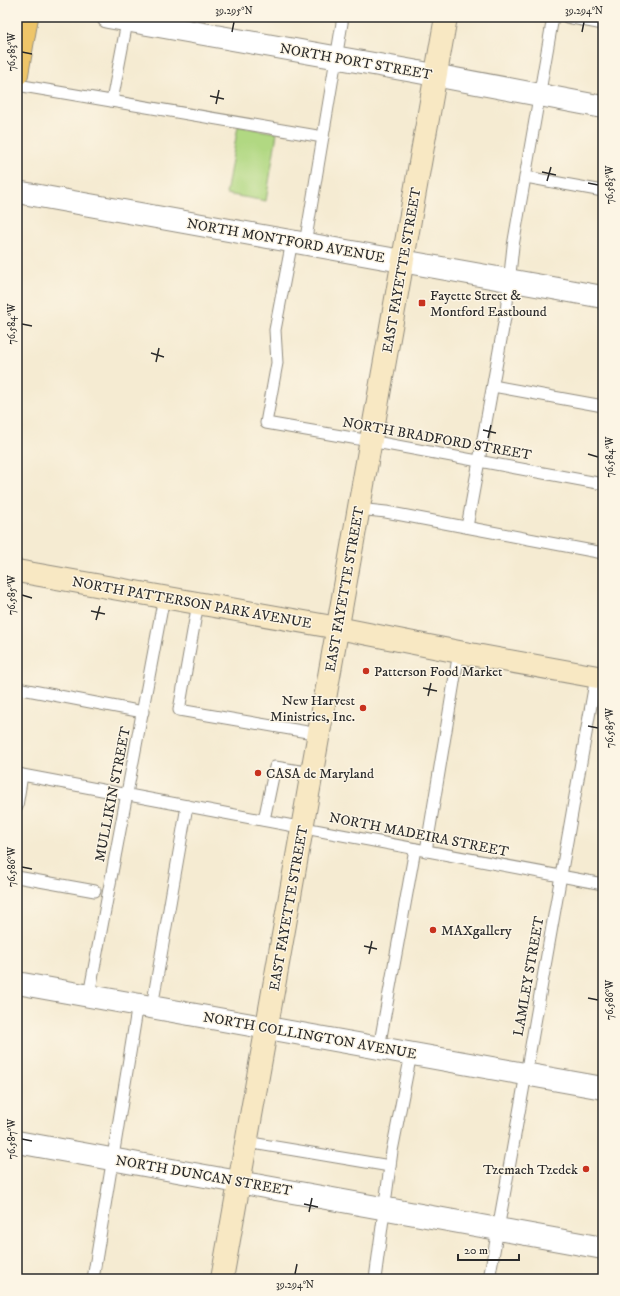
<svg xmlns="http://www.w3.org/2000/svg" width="620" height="1296" font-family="'IM FELL DW Pica',serif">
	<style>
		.green { fill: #b1d882; stroke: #6e8256 }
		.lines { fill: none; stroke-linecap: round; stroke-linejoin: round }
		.lane-casing { stroke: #908b7e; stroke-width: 13 }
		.street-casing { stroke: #908b7e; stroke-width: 24 }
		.secondary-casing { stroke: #908b7e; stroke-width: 24 }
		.primary-casing { stroke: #908b7e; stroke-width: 24 }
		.lane { stroke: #fff; stroke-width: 11 }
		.street { stroke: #fff; stroke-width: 22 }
		.secondary { stroke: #f8e8c3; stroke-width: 22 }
		.primary { stroke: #eec569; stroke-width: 22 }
		.ticks { fill: none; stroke: #2b2b2b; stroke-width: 1.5 }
		.poi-dot { fill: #c8321e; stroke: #fcf5e5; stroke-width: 1.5 }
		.labels { text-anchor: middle; stroke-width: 3; stroke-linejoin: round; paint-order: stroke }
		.street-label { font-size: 14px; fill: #2b2b2b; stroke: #fcf5e5 }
		.poi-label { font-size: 14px; fill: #2b2b2b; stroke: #fcf5e5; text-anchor: start }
		.neatline { fill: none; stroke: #2b2b2b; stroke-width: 1.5 }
		.ticks-label { font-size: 10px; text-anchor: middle; fill: #2b2b2b }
	</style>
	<rect width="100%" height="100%" fill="#fcf5e5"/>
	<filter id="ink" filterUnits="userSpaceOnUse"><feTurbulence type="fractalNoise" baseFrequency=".025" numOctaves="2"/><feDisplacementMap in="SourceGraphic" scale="8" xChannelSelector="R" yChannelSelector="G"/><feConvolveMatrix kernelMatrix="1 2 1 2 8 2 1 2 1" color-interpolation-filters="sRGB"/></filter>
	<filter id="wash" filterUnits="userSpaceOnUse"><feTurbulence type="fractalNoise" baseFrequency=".012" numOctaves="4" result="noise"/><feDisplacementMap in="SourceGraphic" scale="16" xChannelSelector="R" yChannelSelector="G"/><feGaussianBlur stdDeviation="0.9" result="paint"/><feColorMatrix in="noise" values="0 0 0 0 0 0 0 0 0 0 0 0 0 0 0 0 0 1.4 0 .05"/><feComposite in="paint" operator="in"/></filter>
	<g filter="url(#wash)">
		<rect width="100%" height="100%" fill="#f5ebd2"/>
		<polygon class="green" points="238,126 277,133 266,201 226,194"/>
	</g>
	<g filter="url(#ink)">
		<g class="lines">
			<defs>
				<g id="lane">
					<polyline points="567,17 603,24"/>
					<polyline points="17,85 323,137"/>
					<polyline points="112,101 128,17"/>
					<polyline points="526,177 603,191"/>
					<polyline points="292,241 275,330 277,363 266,423 370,441 603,484"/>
					<polyline points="305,244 343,17"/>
					<polyline points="493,386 603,406"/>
					<polyline points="358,509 386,512 603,553"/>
					<polyline points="467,527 506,312 513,246 553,17"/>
					<polyline points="198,603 179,710 319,734"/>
					<polyline points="17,688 143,712"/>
					<polyline points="17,774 603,884"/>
					<polyline points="17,806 22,775"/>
					<polyline points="264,820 275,767 312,773"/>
					<polyline points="426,851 459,652"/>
					<polyline points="17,877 95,891"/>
					<polyline points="89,995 164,597"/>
					<polyline points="152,1007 187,806"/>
					<polyline points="379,1048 415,849"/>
					<polyline points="246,1142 390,1166"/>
					<polyline points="93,1279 138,1004"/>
					<polyline points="375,1279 392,1151 411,1054"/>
					<polyline points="489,1279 526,1074 596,677"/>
				</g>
				<g id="street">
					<polyline points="108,17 413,71 603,107"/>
					<polyline points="17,192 603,297"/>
					<polyline points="17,983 603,1088"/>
					<polyline points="17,1142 603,1248"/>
				</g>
				<g id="secondary">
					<polyline points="17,571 338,628 459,652 603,678"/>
					<polyline points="222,1279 446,17"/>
				</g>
				<polyline id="primary" points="17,74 27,17"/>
			</defs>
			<use href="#lane" class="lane-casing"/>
			<use href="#street" class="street-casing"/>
			<use href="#secondary" class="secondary-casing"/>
			<use href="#primary" class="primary-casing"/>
			<use href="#lane" class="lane"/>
			<use href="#street" class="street"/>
			<use href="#secondary" class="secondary"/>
			<use href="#primary" class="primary"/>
		</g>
	</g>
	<path class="ticks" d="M232 32 234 22M582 32 584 22M22 52 32 54M210 96 224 99M216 104 219 90M542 172 556 175M547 181 551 167M588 183 598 185M22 324 32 326M151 353 164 357M156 362 159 348M483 430 496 433M488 438 491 425M588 454 598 457M22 595 32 598M91 611 105 614M96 620 100 606M423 688 437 691M428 696 431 683M588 726 598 728M22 867 32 869M364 946 377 949M369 954 372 941M588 998 598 1000M22 1139 32 1141M304 1204 318 1207M309 1212 312 1198M295 1274 297 1264"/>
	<g class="poi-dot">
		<rect x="418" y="299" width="8" height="8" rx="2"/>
		<circle cx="366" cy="671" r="4"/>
		<circle cx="363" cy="708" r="4"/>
		<circle cx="258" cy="773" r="4"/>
		<circle cx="433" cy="930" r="4"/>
		<circle cx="586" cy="1169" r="4"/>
	</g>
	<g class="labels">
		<g class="street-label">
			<text transform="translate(356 61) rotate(10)" y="5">NORTH PORT STREET</text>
			<text transform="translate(286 240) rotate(10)" y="5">NORTH MONTFORD AVENUE</text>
			<text transform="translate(401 270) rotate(-80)" y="5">EAST FAYETTE STREET</text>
			<text transform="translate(437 438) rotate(10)" y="5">NORTH BRADFORD STREET</text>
			<text transform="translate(344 589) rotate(-80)" y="5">EAST FAYETTE STREET</text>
			<text transform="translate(192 602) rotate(10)" y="5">NORTH PATTERSON PARK AVENUE</text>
			<text transform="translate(112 794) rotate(-79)" y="5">MULLIKIN STREET</text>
			<text transform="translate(419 834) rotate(11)" y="5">NORTH MADEIRA STREET</text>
			<text transform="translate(288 908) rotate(-80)" y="5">EAST FAYETTE STREET</text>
			<text transform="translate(528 976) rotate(-80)" y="5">LAMLEY STREET</text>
			<text transform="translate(310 1035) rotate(10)" y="5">NORTH COLLINGTON AVENUE</text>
			<text transform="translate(204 1175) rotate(10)" y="5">NORTH DUNCAN STREET</text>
		</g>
		<g class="poi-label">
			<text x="430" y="300">Fayette Street &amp;<tspan x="430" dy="16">Montford Eastbound</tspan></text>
			<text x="374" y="676">Patterson Food Market</text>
			<text x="355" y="705" text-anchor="end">New Harvest<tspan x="355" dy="16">Ministries, Inc.</tspan></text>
			<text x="266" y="778">CASA de Maryland</text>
			<text x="441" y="935">MAXgallery</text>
			<text x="578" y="1174" text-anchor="end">Tzemach Tzedek</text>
		</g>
	</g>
	<rect width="620" height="1296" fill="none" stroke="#fcf5e5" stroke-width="44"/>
	<path d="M458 1254v6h61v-6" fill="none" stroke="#2b2b2b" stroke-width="2"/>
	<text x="464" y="1254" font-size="12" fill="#2b2b2b" stroke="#fcf5e5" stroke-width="3" paint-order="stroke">20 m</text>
	<rect x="22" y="22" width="576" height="1252" class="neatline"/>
	<g class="ticks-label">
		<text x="234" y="14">39.295°N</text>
		<text x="584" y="14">39.294°N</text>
		<text transform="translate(11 52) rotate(-90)" y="4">76.583°W</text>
		<text transform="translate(609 185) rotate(-90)" y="4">76.583°W</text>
		<text transform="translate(11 324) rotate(-90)" y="4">76.584°W</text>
		<text transform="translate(609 457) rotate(-90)" y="4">76.584°W</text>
		<text transform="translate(11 595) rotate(-90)" y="4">76.585°W</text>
		<text transform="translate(609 728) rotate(-90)" y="4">76.585°W</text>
		<text transform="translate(11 867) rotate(-90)" y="4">76.586°W</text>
		<text transform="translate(609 1000) rotate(-90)" y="4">76.586°W</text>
		<text transform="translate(11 1139) rotate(-90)" y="4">76.587°W</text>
		<text x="295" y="1288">39.294°N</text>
	</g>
</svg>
